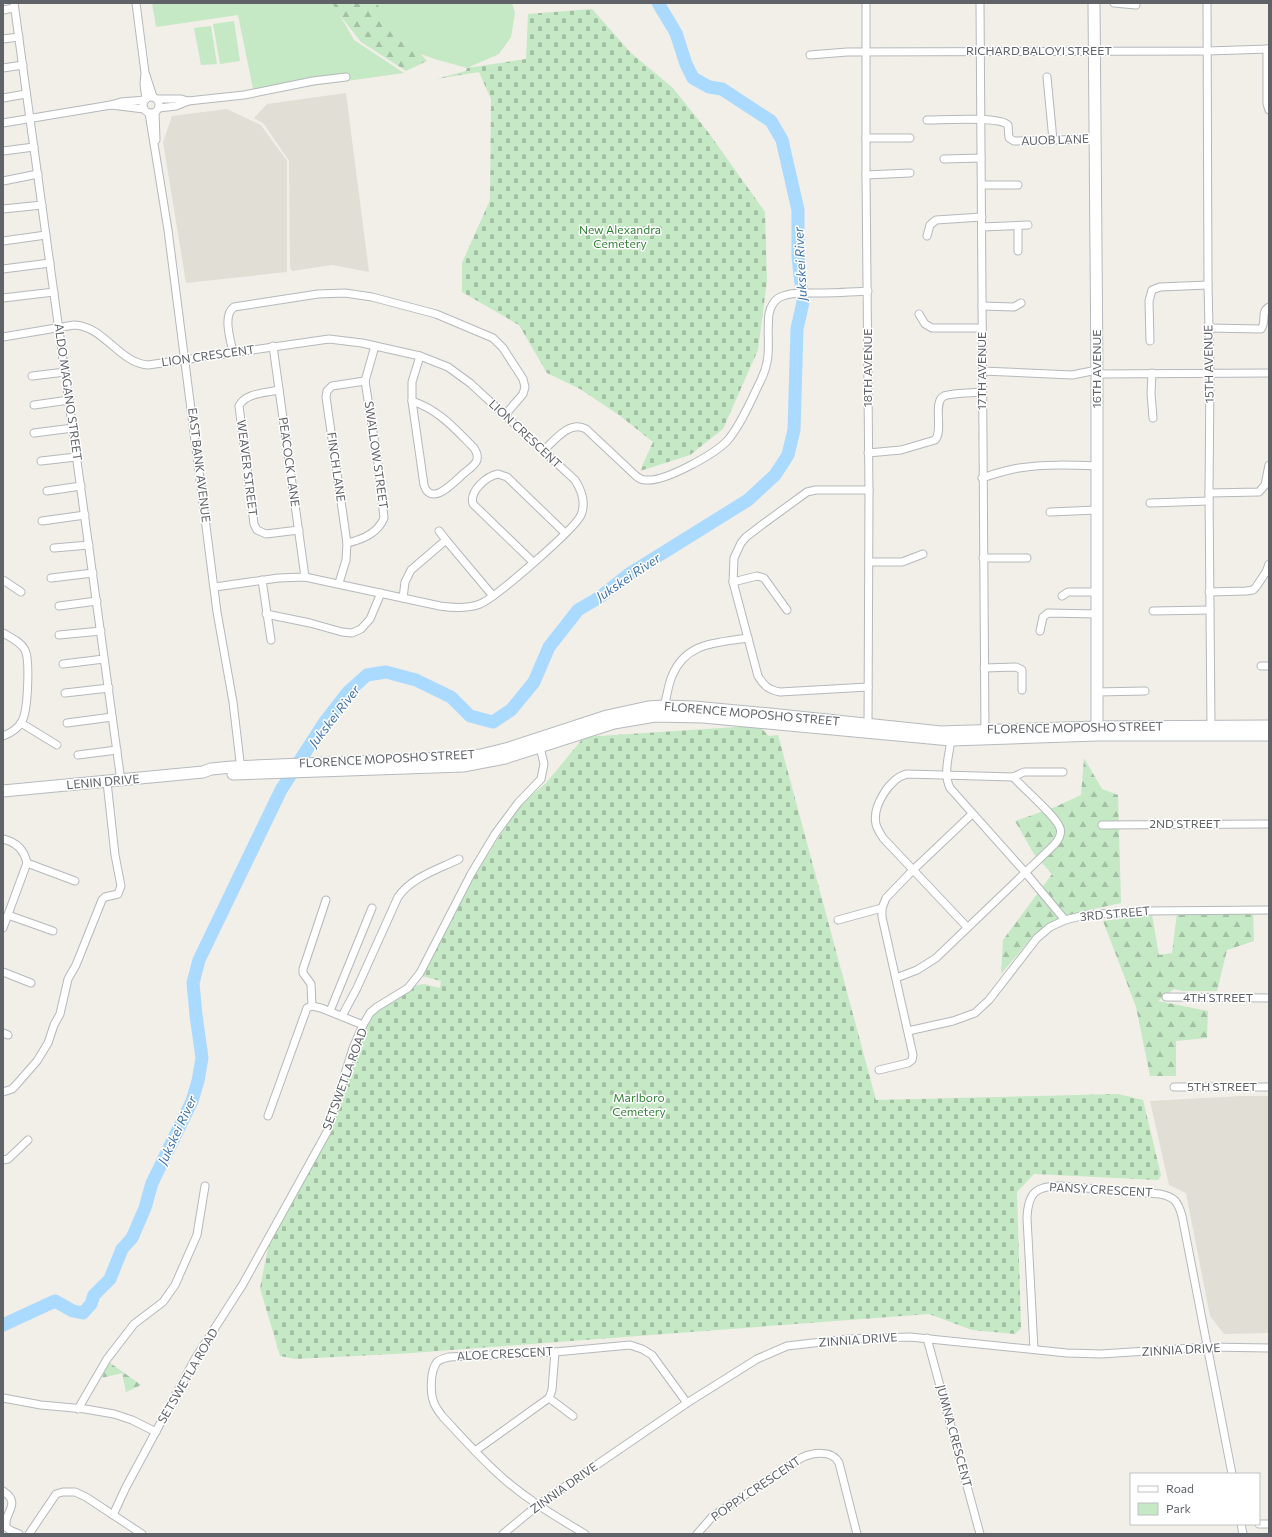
<svg xmlns="http://www.w3.org/2000/svg" width="1272" height="1537" font-family="Commissioner,sans-serif">
	<style>
		.education { fill: #e1ded6 }
		.green { fill: #c5e8c5 }
		.forest { fill: url(#forest-firs) }
		.cemetery { fill: url(#cemetery-stones) }
		.lines { fill: none; stroke-linecap: round; stroke-linejoin: round }
		.river { stroke: #aadaff; stroke-width: 13 }
		.street-casing { stroke: #b5b8bc; stroke-width: 9 }
		.secondary-casing { stroke: #b6babf; stroke-width: 13 }
		.street { stroke: #fff; stroke-width: 7 }
		.secondary { stroke: #fff; stroke-width: 11 }
		.labels { text-anchor: middle; stroke-width: 3; stroke-linejoin: round; paint-order: stroke }
		.street-label { font-size: 12px; fill: #5f6368; stroke: #fff }
		.park-label { font-size: 12px; fill: #348238; stroke: #fff }
		.water-label { font-size: 13px; font-style: italic; fill: #4174aa; stroke: #fff }
	</style>
	<defs>
		<pattern id="forest-firs" width="22" height="20" patternUnits="userSpaceOnUse"><rect width="22" height="20" fill="#c5e8c5"/><path d="M5 1l3.5 6h-7zM16 11l3.5 6h-7z" fill="#a3c0a4"/></pattern>
		<pattern id="cemetery-stones" width="16" height="16" patternUnits="userSpaceOnUse"><rect width="16" height="16" fill="#c5e8c5"/><path d="M2 7V4a2 2 0 0 1 4 0v3zM10 15v-3a2 2 0 0 1 4 0v3z" fill="#a3c0a4"/></pattern>
	</defs>
	<rect width="100%" height="100%" fill="#f1efe8"/>
	<g class="education">
		<polygon points="346,93 369,272 332,265 292,271 290,267 289,161 264,124 254,118 267,104"/>
		<polygon points="227,109 261,125 287,161 287,272 186,283 163,142 172,116"/>
		<polygon points="1242,1096 1269,1096 1269,1333 1224,1334 1210,1316 1186,1193 1169,1185 1150,1101"/>
	</g>
	<g class="green">
		<polygon points="152,3 333,3 354,40 404,73 254,94 238,15 156,27"/>
		<polygon points="373,3 512,3 515,13 511,37 499,54 467,68 438,60 406,49"/>
		<polygon points="234,21 240,61 220,64 213,24"/>
		<polygon points="211,26 217,64 201,65 194,28"/>
	</g>
	<g class="forest">
		<polygon points="333,3 376,3 386,16 427,61 406,71 361,42 335,9"/>
		<polygon points="1084,758 1102,789 1118,795 1121,903 1080,912 1034,935 1001,974 1003,940 1052,874 1034,854 1015,821 1055,807 1081,795"/>
		<polygon points="1253,911 1254,941 1227,950 1217,991 1183,991 1174,989 1158,1001 1208,1011 1207,1038 1176,1041 1176,1076 1150,1076 1136,1007 1103,921 1152,915 1159,955 1172,953 1177,913"/>
		<polygon points="109,1362 141,1385 126,1392 122,1373 102,1378"/>
	</g>
	<g class="cemetery">
		<polygon points="592,9 631,53 673,88 708,132 765,212 767,281 758,350 723,429 690,455 640,471 653,442 619,415 580,389 547,373 519,325 462,292 462,263 490,200 491,99 479,72 436,79 466,71 467,68 526,59 528,14"/>
		<polygon points="752,726 760,727 769,736 778,735 876,1100 1118,1094 1143,1100 1161,1175 1158,1180 1034,1174 1017,1192 1021,1328 1015,1334 972,1330 929,1314 412,1353 296,1359 280,1356 260,1288 268,1248 329,1130 358,1037 374,1010 413,986 424,984 440,988 441,981 422,976 459,900 519,806 546,783 584,737"/>
	</g>
	<g class="lines">
		<polyline class="river" points="3,1325 55,1301 73,1311 83,1313 91,1304 94,1295 110,1279 122,1249 132,1238 145,1208 152,1183 192,1101 198,1081 202,1058 196,1015 193,983 199,960 281,790 324,723 348,692 367,675 386,672 416,680 451,697 470,716 493,722 511,710 534,682 549,647 578,610 600,597 629,574 748,500 775,475 788,455 794,430 797,329 803,302 798,257 798,210 782,140 771,121 722,89 709,87 693,78 686,64 676,33 658,3"/>
		<defs>
			<g id="street">
				<polyline points="14,3 121,781"/>
				<polyline points="136,3 145,73 144,84 146,99"/>
				<polyline points="866,3 866,175 869,494 868,727"/>
				<polyline points="980,3 985,735"/>
				<polyline points="1114,3 1136,5"/>
				<polyline points="1207,3 1208,285 1210,372 1209,493 1211,726"/>
				<polyline points="3,10 14,8"/>
				<polyline points="3,39 19,37"/>
				<polyline points="1267,49 1267,104 1269,110"/>
				<polyline points="810,55 847,52 1207,51 1269,49"/>
				<polyline points="3,68 23,65"/>
				<polyline points="146,75 153,97"/>
				<polyline points="1047,77 1053,140"/>
				<circle cx="151" cy="105" r="8"/>
				<polyline points="3,98 26,94"/>
				<polyline points="157,99 181,99 188,101 244,95 313,81 346,77"/>
				<polyline points="111,105 144,109"/>
				<polyline points="159,108 176,106 188,101"/>
				<polyline points="149,113 168,230 217,612 233,702 241,770"/>
				<polyline points="155,113 156,140"/>
				<path d="M927 120C941 120 1000 116 1008 125L1009 138 1014 141 1095 139"/>
				<polyline points="3,123 111,105 121,102 145,100"/>
				<polyline points="866,138 910,138"/>
				<polyline points="3,151 34,147"/>
				<polyline points="944,159 981,158"/>
				<polyline points="866,175 910,173"/>
				<polyline points="3,181 38,174"/>
				<polyline points="982,185 1018,185"/>
				<polyline points="3,209 42,205"/>
				<polyline points="1018,226 1018,251"/>
				<polyline points="982,227 1028,225"/>
				<polyline points="927,236 930,225 936,220 982,217"/>
				<polyline points="3,241 46,235"/>
				<polyline points="3,269 50,263"/>
				<polyline points="3,298 54,292"/>
				<polyline points="982,306 1014,307 1021,303"/>
				<polyline points="919,314 925,324 932,328 982,328"/>
				<path d="M1208 328 1261 329C1267 322 1260 312 1269 307"/>
				<path d="M3 337 74 325C104 326 119 363 148 365L329 339 362 343 420 356 448 367 470 383 575 480C582 491 586 503 581 515 575 529 495 598 480 604 467 609 453 608 440 606L305 577 278 578 215 587"/>
				<polyline points="1150,341 1149,301 1152,290 1160,287 1208,285"/>
				<polyline points="273,346 305,577"/>
				<path d="M233 353C231 341 222 315 234 307L318 294 345 293 372 297 436 314 493 338 503 348 523 379 525 387 523 394 505 415"/>
				<polyline points="982,371 1072,375 1097,370"/>
				<polyline points="1152,373 1151,394 1153,418"/>
				<polyline points="1097,374 1269,373"/>
				<polyline points="32,376 65,372"/>
				<path d="M279 390C265 393 245 393 239 406L254 524 257 530 266 534 299 530"/>
				<path d="M412 401C439 410 454 428 474 448 476 451 478 456 477 460 475 466 466 471 461 476 453 483 431 507 424 485Z"/>
				<polyline points="412,401 412,382 420,356"/>
				<polyline points="34,405 69,400"/>
				<polyline points="34,433 73,428"/>
				<path d="M543 451C554 441 569 420 586 429L635 475C638 478 642 480 646 480 665 482 715 454 728 440 742 423 751 400 761 380 773 355 766 340 769 314 770 307 775 298 783 296 792 292 803 293 813 293 831 293 849 292 868 291"/>
				<path d="M868 453 901 450 935 440C944 431 932 402 944 396 951 393 973 393 982 392"/>
				<polyline points="41,461 76,457"/>
				<path d="M982 478C994 474 1006 470 1019 468 1045 464 1071 465 1097 466"/>
				<polyline points="47,491 81,486"/>
				<polyline points="1209,493 1259,492 1265,485 1269,465"/>
				<polyline points="1150,503 1209,501"/>
				<polyline points="1050,512 1097,510"/>
				<polyline points="42,521 85,515"/>
				<polyline points="439,531 446,540"/>
				<path d="M347 543C361 540 378 533 384 518L378 463 365 381 375 346"/>
				<polyline points="54,548 89,545"/>
				<polyline points="983,558 1027,558"/>
				<path d="M533 562 473 504C469 491 487 476 498 474L507 477 565 533"/>
				<polyline points="869,562 902,562 923,554"/>
				<polyline points="51,578 93,573"/>
				<polyline points="3,580 21,592"/>
				<polyline points="262,580 271,640"/>
				<polyline points="733,582 757,576 764,578 787,610"/>
				<polyline points="339,583 346,560 347,543 326,397 327,391 332,386 365,381"/>
				<polyline points="1209,592 1246,591 1253,590 1256,587 1266,572 1269,564"/>
				<polyline points="1062,596 1068,592 1097,592"/>
				<polyline points="403,598 405,582 411,570 446,540 493,596"/>
				<polyline points="59,606 97,601"/>
				<polyline points="1153,611 1210,610"/>
				<polyline points="266,614 310,623 342,632 352,633 361,629 370,619 381,593"/>
				<polyline points="1040,631 1043,617 1048,613 1097,614"/>
				<path d="M3 633C10 637 21 642 25 650 30 660 28 711 22 721 18 729 11 733 3 736"/>
				<polyline points="59,635 101,631"/>
				<polyline points="63,664 104,659"/>
				<polyline points="1261,666 1269,666"/>
				<polyline points="984,668 1016,667 1022,670 1022,690"/>
				<path d="M868 687 780 692C769 690 764 686 758 676L733 582 734 558 741 543 746 537 763 524 807 492 816 490H869"/>
				<polyline points="1097,692 1145,691"/>
				<polyline points="65,693 109,688"/>
				<path d="M664 706C667 697 668 685 672 676 686 642 716 643 748 638"/>
				<polyline points="21,723 57,745"/>
				<polyline points="67,723 112,717"/>
				<path d="M951 740C949 755 943 774 950 788L1025 872 1065 920"/>
				<polyline points="78,755 117,750"/>
				<polyline points="1102,825 1269,824"/>
				<path d="M3 839C16 842 24 849 27 863L3 928"/>
				<polyline points="27,863 75,881"/>
				<polyline points="8,915 53,931"/>
				<polyline points="838,920 882,908"/>
				<path d="M967 927 883 838C880 833 877 829 876 824 872 806 890 778 907 774L1013 777 1024 772H1063"/>
				<polyline points="3,972 31,983"/>
				<path d="M896 978 917 970 936 958 1054 845C1058 840 1062 835 1060 828 1056 816 1023 788 1013 777"/>
				<polyline points="1166,997 1269,998"/>
				<polyline points="312,1006 311,984 303,973 303,969 326,900"/>
				<polyline points="330,1011 372,908"/>
				<path d="M342 1016 357 988 398 897C412 877 437 870 459 859"/>
				<polyline points="908,1031 953,1021 975,1013 989,1000 1037,938 1050,927 1065,920 1085,915 1144,911 1269,910"/>
				<polyline points="3,1033 8,1035"/>
				<polyline points="879,1070 908,1063 912,1060 913,1055 882,917 882,908 886,898 913,870 972,814"/>
				<polyline points="1174,1087 1269,1087"/>
				<polyline points="3,1092 12,1089 16,1085 37,1061 48,1043 54,1025 60,1014 68,979 76,965 102,900 105,897 118,894 121,886 115,855 107,782"/>
				<polyline points="268,1116 307,1008 312,1006 321,1008 363,1025"/>
				<polyline points="3,1160 8,1159 28,1140"/>
				<polyline points="927,1338 980,1534"/>
				<path d="M1034 1349 1027 1218C1028 1192 1036 1186 1061 1186L1160 1194C1175 1197 1178 1202 1182 1216L1232 1474"/>
				<polyline points="3,1398 41,1405 85,1409 114,1414 132,1420 156,1432"/>
				<polyline points="549,1398 573,1416"/>
				<polyline points="78,1409 107,1359 134,1324 163,1302 175,1285 197,1235 205,1186"/>
				<polyline points="475,1451 549,1398 552,1390 555,1352"/>
				<path d="M3 1491C24 1504 0 1516 7 1528 10 1531 15 1532 19 1534"/>
				<polyline points="113,1515 126,1487 195,1359 243,1284 327,1132 353,1048 363,1025 370,1013 377,1007 408,988 420,973 471,874 495,834 518,803 541,779 544,764 540,747"/>
				<polyline points="1241,1524 1243,1534"/>
				<polyline points="1259,1524 1269,1524"/>
				<polyline points="29,1534 56,1494 63,1492 75,1492 86,1497 142,1534"/>
				<polyline points="503,1534 538,1505 687,1403 757,1359 787,1346 848,1339 910,1337 1067,1353 1101,1354 1208,1347 1269,1348"/>
				<path d="M585 1534C553 1515 521 1496 494 1470 476 1453 459 1434 443 1417 439 1412 436 1408 434 1403 430 1393 430 1371 437 1362 440 1359 445 1358 449 1357L555 1352 630 1345 642 1349 652 1355 687 1403"/>
				<path d="M697 1534 712 1517 722 1510 801 1458C812 1453 832 1449 839 1463L857 1534"/>
			</g>
			<g id="secondary">
				<polyline points="1094,3 1097,374 1097,733"/>
				<polyline points="233,774 463,766 505,758 614,723 655,716 703,717 951,740 1097,735 1269,735"/>
				<polyline points="3,791 203,772 211,769 232,767 446,758 481,755 509,748 607,716 648,707 664,706 694,707 770,714 941,732 1097,727 1269,726"/>
			</g>
		</defs>
		<use href="#street" class="street-casing"/>
		<use href="#secondary" class="secondary-casing"/>
		<use href="#street" class="street"/>
		<use href="#secondary" class="secondary"/>
	</g>
	<g class="labels">
		<g class="street-label">
			<text x="1039" y="55">RICHARD BALOYI STREET</text>
			<text transform="translate(1055 140) rotate(-2)" y="4">AUOB LANE</text>
			<text transform="translate(208 356) rotate(-8)" y="4">LION CRESCENT</text>
			<text transform="translate(1209 364) rotate(-91)" y="4">15TH AVENUE</text>
			<text transform="translate(868 368) rotate(-90)" y="4">18TH AVENUE</text>
			<text transform="translate(1097 369) rotate(-90)" y="4">16TH AVENUE</text>
			<text transform="translate(982 371) rotate(-90)" y="4">17TH AVENUE</text>
			<text transform="translate(68 392) rotate(82)" y="4">ALDO MAGANO STREET</text>
			<text transform="translate(525 434) rotate(43)" y="4">LION CRESCENT</text>
			<text transform="translate(376 455) rotate(82)" y="4">SWALLOW STREET</text>
			<text transform="translate(289 462) rotate(82)" y="4">PEACOCK LANE</text>
			<text transform="translate(199 465) rotate(83)" y="4">EAST BANK AVENUE</text>
			<text transform="translate(336 467) rotate(82)" y="4">FINCH LANE</text>
			<text transform="translate(247 468) rotate(83)" y="4">WEAVER STREET</text>
			<text transform="translate(752 714) rotate(5)" y="4">FLORENCE MOPOSHO STREET</text>
			<text transform="translate(1075 728) rotate(-1)" y="4">FLORENCE MOPOSHO STREET</text>
			<text transform="translate(387 759) rotate(-3)" y="4">FLORENCE MOPOSHO STREET</text>
			<text transform="translate(103 782) rotate(-5)" y="4">LENIN DRIVE</text>
			<text x="1185" y="828">2ND STREET</text>
			<text transform="translate(1115 914) rotate(-5)" y="4">3RD STREET</text>
			<text x="1218" y="1002">4TH STREET</text>
			<text transform="translate(345 1079) rotate(-70)" y="4">SETSWETLA ROAD</text>
			<text x="1222" y="1091">5TH STREET</text>
			<text transform="translate(1101 1190) rotate(3)" y="4">PANSY CRESCENT</text>
			<text transform="translate(858 1340) rotate(-4)" y="4">ZINNIA DRIVE</text>
			<text transform="translate(1181 1350) rotate(-3)" y="4">ZINNIA DRIVE</text>
			<text transform="translate(505 1354) rotate(-3)" y="4">ALOE CRESCENT</text>
			<text transform="translate(188 1376) rotate(-60)" y="4">SETSWETLA ROAD</text>
			<text transform="translate(954 1436) rotate(75)" y="4">JUMNA CRESCENT</text>
			<text transform="translate(564 1488) rotate(-35)" y="4">ZINNIA DRIVE</text>
			<text transform="translate(756 1489) rotate(-34)" y="4">POPPY CRESCENT</text>
		</g>
		<g class="park-label">
			<text x="620" y="234">New Alexandra<tspan x="620" dy="14">Cemetery</tspan></text>
			<text x="639" y="1102">Marlboro<tspan x="639" dy="14">Cemetery</tspan></text>
		</g>
		<g class="water-label">
			<text transform="translate(800 264) rotate(-93)" y="5">Jukskei River</text>
			<text transform="translate(628 577) rotate(-34)" y="5">Jukskei River</text>
			<text transform="translate(334 716) rotate(-52)" y="5">Jukskei River</text>
			<text transform="translate(177 1130) rotate(-65)" y="5">Jukskei River</text>
		</g>
	</g>
	<rect width="1272" height="1537" fill="none" stroke="#5f6368" stroke-width="8"/>
	<rect x="1130" y="1473" width="130" height="52" fill="#ffffff" stroke="#bfc1c3"/>
	<rect x="1138" y="1486" width="20" height="6" fill="#ffffff" stroke="#bfc1c3"/>
	<text x="1166" y="1493" font-size="12" fill="#5f6368">Road</text>
	<rect x="1138" y="1503" width="20" height="12" fill="#c5e8c5" stroke="#bfc1c3"/>
	<text x="1166" y="1513" font-size="12" fill="#5f6368">Park</text>
</svg>
